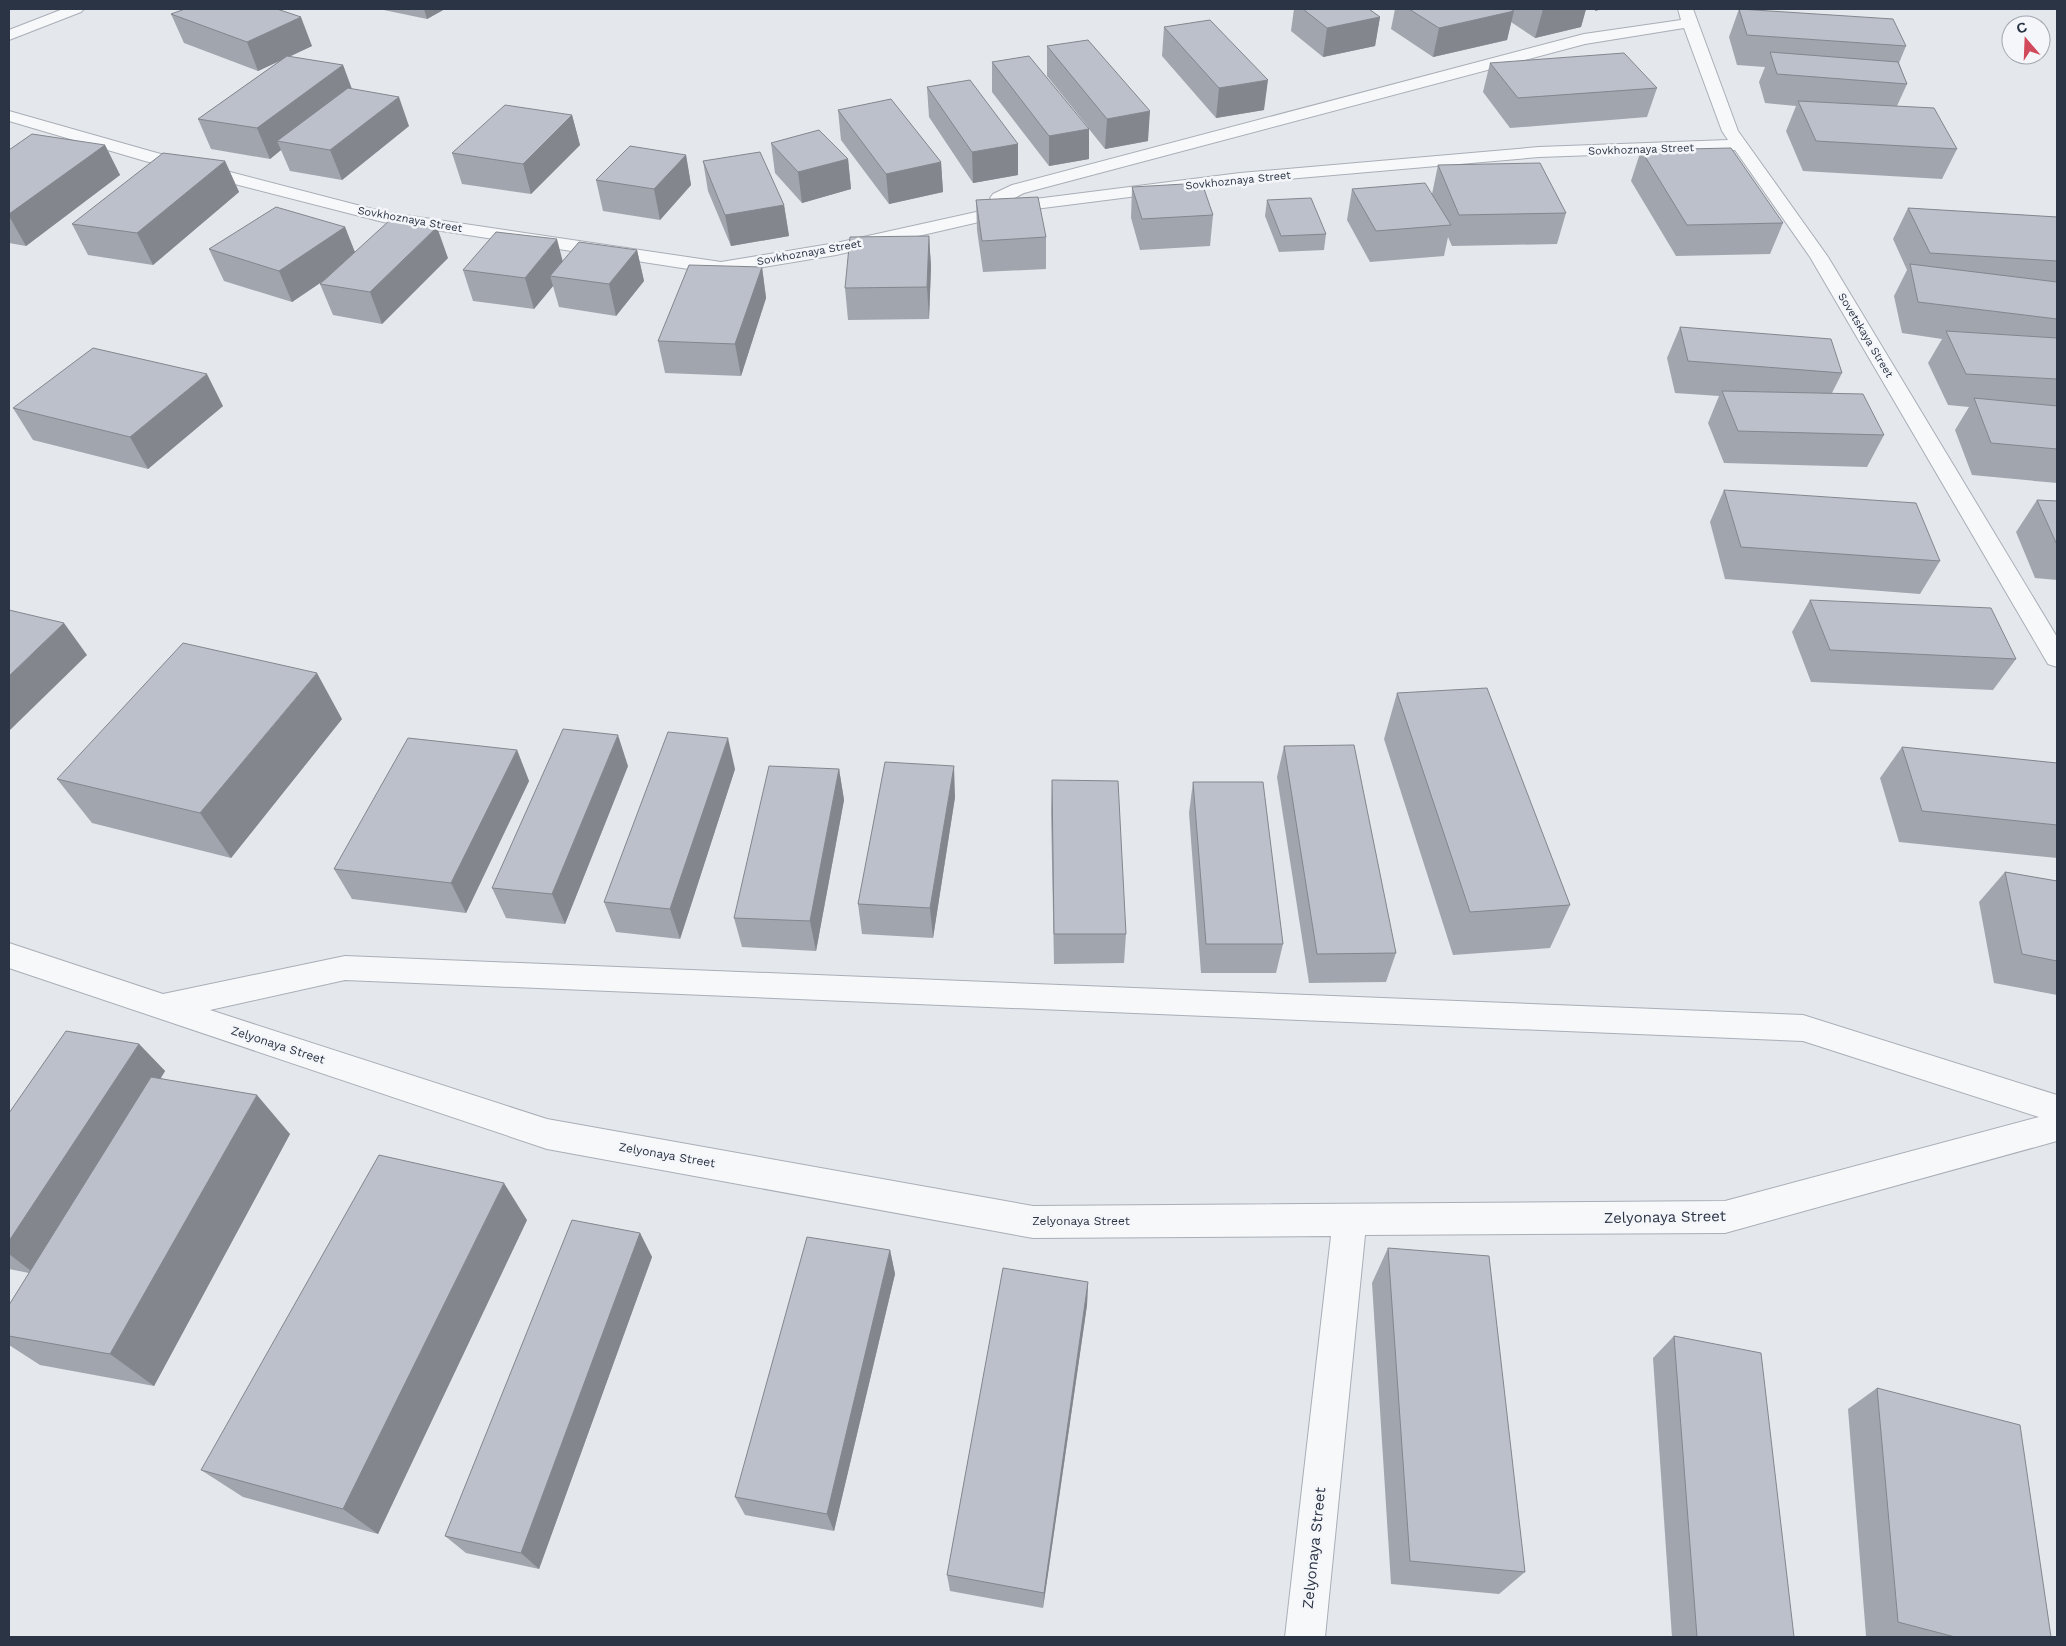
<svg xmlns="http://www.w3.org/2000/svg" width="2066" height="1646" font-family="'Work Sans',sans-serif">
	<style>
		.lines { fill: none; stroke-linecap: round; stroke-linejoin: round }
		.minor-casing { stroke: #a9aeb7; stroke-width: 2 }
		.minor { fill: #f7f8fa; fill-rule: evenodd }
		.wall { fill: #a1a5ae }
		.shaded-wall { fill: #83868d }
		.building { fill: #bbc0ca; stroke: #83868d }
		.labels { text-anchor: middle; stroke-width: 5; stroke-linejoin: round; paint-order: stroke }
		.far-street-label { font-size: 11px; fill: #2b3445; stroke: #f4f6f9 }
		.street-label { font-size: 12px; fill: #2b3445; stroke: #f4f6f9 }
		.near-street-label { font-size: 15px; fill: #2b3445; stroke: #f4f6f9 }
	</style>
	<rect width="100%" height="100%" fill="#e4e7ec"/>
	<g class="lines">
		<defs>
			<g id="minor">
				<polygon points="63,9 84,9 81,12 9,40 9,30"/>
				<path d="M1678 9H1693L1738 131 1828 257 2057 637V667L2048 664 1810 257 1735 150 1539 157 1240 183 1035 209 836 255 721 274 383 222 145 161 9 121V111L157 153 384 212 721 262 836 243 1035 199 1240 173 1539 147 1728 140 1722 131 1684 28 1585 44 1024 193C1014 198 1004 205 993 202L990 198 993 194 1012 185 1584 34 1681 20Z"/>
				<path d="M9 943 163 994 345 956 1803 1015 2057 1095V1141L1725 1233 1365 1235 1325 1637H1285L1331 1236 1033 1238 547 1149 9 968ZM345 980 1803 1041 2039 1117 1725 1201 1033 1206 547 1119 210 1010Z"/>
			</g>
		</defs>
		<use href="#minor" class="minor-casing"/>
		<use href="#minor" class="minor"/>
	</g>
	<g class="wall">
		<polygon points="379,9 445,9 427,19"/>
		<polygon points="1294,9 1369,9 1380,17 1375,46 1323,57 1291,31"/>
		<polygon points="1395,9 1586,9 1581,27 1535,38 1511,22 1507,40 1433,57 1391,29"/>
		<polygon points="1739,9 1906,46 1899,63 1907,84 1897,106 1957,149 1942,179 1803,171 1786,131 1796,106 1765,103 1759,82 1765,67 1737,65 1729,37"/>
		<polygon points="171,14 312,46 289,57 343,65 352,89 409,126 342,180 290,171 281,150 270,159 211,149 198,119 281,60 258,71 184,43"/>
		<polygon points="1164,27 1264,110 1216,118 1162,56"/>
		<polygon points="1047,46 1148,141 1105,149 1089,129 1089,159 1049,166 992,92 992,62 1089,128 1047,76"/>
		<polygon points="1490,63 1657,88 1647,117 1510,128 1483,92"/>
		<polygon points="927,87 1018,144 1018,175 973,183 929,117"/>
		<polygon points="838,110 941,162 943,192 889,204 841,140"/>
		<polygon points="572,115 580,145 531,194 462,184 452,153"/>
		<polygon points="771,143 848,159 851,189 802,203 775,173"/>
		<polygon points="105,145 120,175 26,246 9,243 9,150"/>
		<polygon points="1641,150 1783,223 1770,254 1676,256 1631,181"/>
		<polygon points="686,155 691,185 660,220 603,211 596,180"/>
		<polygon points="225,161 239,192 153,265 88,255 72,224"/>
		<polygon points="703,161 784,205 789,236 731,246 708,191"/>
		<polygon points="1438,165 1566,213 1557,244 1452,246 1448,237 1444,256 1370,262 1347,220 1352,189 1432,194"/>
		<polygon points="1132,187 1213,215 1210,246 1140,250 1131,218"/>
		<polygon points="976,200 1046,237 1046,269 983,272 977,230"/>
		<polygon points="1267,200 1326,234 1324,250 1279,252 1265,216"/>
		<polygon points="1908,208 2057,217 2057,483 1972,475 1955,430 1969,407 1948,405 1928,363 1942,339 1902,333 1894,296 1907,270 1893,239"/>
		<polygon points="345,227 355,252 448,258 382,324 333,315 320,284 323,281 292,302 224,281 209,249"/>
		<polygon points="929,236 931,267 929,319 848,320 845,288"/>
		<polygon points="637,250 644,281 616,316 559,307 553,286 534,309 473,301 463,270 562,261"/>
		<polygon points="762,267 766,298 741,376 665,373 658,341"/>
		<polygon points="1680,327 1842,373 1832,393 1884,435 1867,467 1724,463 1708,423 1719,396 1675,393 1667,358"/>
		<polygon points="223,406 148,469 33,440 13,408"/>
		<polygon points="1724,490 1940,561 1920,594 1725,579 1710,522"/>
		<polygon points="2037,500 2057,501 2057,580 2035,578 2016,532"/>
		<polygon points="1810,600 2016,659 1993,690 1811,682 1792,632"/>
		<polygon points="1397,693 1570,905 1550,948 1453,955 1384,739"/>
		<polygon points="342,719 231,858 92,823 57,779"/>
		<polygon points="1284,746 1396,953 1386,982 1309,983 1277,777"/>
		<polygon points="1902,747 2057,763 2057,858 1899,842 1880,778"/>
		<polygon points="517,750 529,781 466,913 352,899 334,869"/>
		<polygon points="628,766 565,924 506,918 492,888"/>
		<polygon points="735,769 680,939 616,932 604,902"/>
		<polygon points="839,769 844,800 816,951 742,947 734,918"/>
		<polygon points="1052,780 1126,934 1124,963 1054,964 1051,811"/>
		<polygon points="1193,782 1283,944 1276,973 1201,973 1189,813"/>
		<polygon points="955,797 933,938 862,934 858,904"/>
		<polygon points="2005,872 2057,881 2057,995 1994,983 1979,902"/>
		<polygon points="139,1044 165,1071 161,1078 290,1134 154,1386 40,1365 9,1345 9,1305 29,1273 9,1269 9,1113"/>
		<polygon points="527,1220 378,1534 243,1497 201,1470"/>
		<polygon points="640,1233 652,1257 539,1569 466,1553 445,1536"/>
		<polygon points="1388,1248 1525,1572 1499,1594 1391,1584 1372,1283"/>
		<polygon points="890,1250 895,1274 834,1531 745,1515 735,1497"/>
		<polygon points="1088,1282 1087,1305 1043,1608 950,1591 947,1575"/>
		<polygon points="1674,1336 1794,1637 1672,1637 1653,1358"/>
		<polygon points="1877,1388 2051,1637 1871,1637 1866,1636 1848,1409"/>
	</g>
	<g class="shaded-wall">
		<polygon points="424,9 445,9 427,19"/>
		<polygon points="1543,9 1586,9 1581,27 1535,38"/>
		<polygon points="1595,9 1603,9 1595,11"/>
		<polygon points="1514,11 1507,40 1433,57 1439,28"/>
		<polygon points="301,17 312,46 258,71 247,42"/>
		<polygon points="1380,17 1375,46 1323,57 1327,28"/>
		<polygon points="343,65 354,95 277,141 281,150 270,159 257,128"/>
		<polygon points="1268,80 1264,110 1216,118 1219,88"/>
		<polygon points="399,97 409,126 342,180 330,150"/>
		<polygon points="1150,111 1148,141 1105,149 1107,119"/>
		<polygon points="572,115 580,145 531,194 523,164"/>
		<polygon points="1089,129 1089,159 1049,166 1049,136"/>
		<polygon points="1018,144 1018,175 973,183 972,152"/>
		<polygon points="105,145 120,175 26,246 9,216 9,214"/>
		<polygon points="686,155 691,185 660,220 654,189"/>
		<polygon points="848,159 851,189 802,203 798,172"/>
		<polygon points="225,161 239,192 153,265 137,233"/>
		<polygon points="941,162 943,192 889,204 886,174"/>
		<polygon points="784,205 789,236 731,246 725,215"/>
		<polygon points="345,227 357,258 292,302 279,271"/>
		<polygon points="437,227 448,258 382,324 370,292"/>
		<polygon points="929,236 931,267 929,319 927,287"/>
		<polygon points="557,239 565,270 550,276 553,286 534,309 525,278"/>
		<polygon points="637,250 644,281 616,316 609,284"/>
		<polygon points="762,267 766,298 741,376 735,344"/>
		<polygon points="207,374 223,406 148,469 130,437"/>
		<polygon points="64,623 87,655 9,731 9,676"/>
		<polygon points="317,673 342,719 231,858 200,813"/>
		<polygon points="618,735 628,766 565,924 552,894"/>
		<polygon points="728,738 735,769 680,939 670,909"/>
		<polygon points="517,750 529,781 466,913 451,883"/>
		<polygon points="954,766 955,797 933,938 930,908"/>
		<polygon points="839,769 844,800 816,951 810,921"/>
		<polygon points="139,1044 165,1071 35,1274 9,1254 9,1241"/>
		<polygon points="257,1095 290,1134 154,1386 110,1354"/>
		<polygon points="504,1183 527,1220 378,1534 343,1509"/>
		<polygon points="640,1233 652,1257 539,1569 521,1553"/>
		<polygon points="890,1250 895,1274 834,1531 827,1514"/>
		<polygon points="1088,1282 1087,1305 1043,1608 1044,1593"/>
	</g>
	<g class="building">
		<polygon points="185,9 277,9 301,17 247,42 171,14"/>
		<polygon points="1303,9 1369,9 1380,17 1327,28"/>
		<polygon points="1409,9 1510,9 1514,11 1439,28"/>
		<polygon points="1739,9 1893,19 1906,46 1747,35"/>
		<polygon points="1210,20 1268,80 1219,88 1164,27"/>
		<polygon points="1088,40 1150,111 1107,119 1047,46"/>
		<polygon points="1770,52 1898,62 1907,84 1777,74"/>
		<polygon points="1624,53 1657,88 1518,98 1490,63"/>
		<polygon points="287,56 343,65 257,128 198,119"/>
		<polygon points="1029,56 1089,129 1049,136 992,62"/>
		<polygon points="970,80 1018,144 972,152 927,87"/>
		<polygon points="348,88 399,97 330,150 277,141"/>
		<polygon points="891,99 941,162 886,174 838,110"/>
		<polygon points="1798,101 1934,108 1957,149 1816,141"/>
		<polygon points="505,105 572,115 523,164 452,153"/>
		<polygon points="819,130 848,159 798,172 771,143"/>
		<polygon points="32,134 105,145 9,214 9,150"/>
		<polygon points="630,146 686,155 654,189 596,180"/>
		<polygon points="1731,148 1783,223 1687,225 1641,150"/>
		<polygon points="760,152 784,205 725,215 703,161"/>
		<polygon points="163,153 225,161 137,233 72,224"/>
		<polygon points="1540,163 1566,213 1459,215 1438,165"/>
		<polygon points="1202,183 1213,215 1142,219 1132,187"/>
		<polygon points="1425,183 1451,225 1376,231 1352,189"/>
		<polygon points="1038,197 1046,237 982,241 976,200"/>
		<polygon points="1311,198 1326,234 1281,236 1267,200"/>
		<polygon points="276,207 345,227 279,271 209,249"/>
		<polygon points="1908,208 2057,217 2057,261 1930,253"/>
		<polygon points="390,220 437,227 370,292 320,284"/>
		<polygon points="496,232 557,239 525,278 463,270"/>
		<polygon points="929,236 927,287 845,288 850,237"/>
		<polygon points="579,242 637,250 609,284 550,276"/>
		<polygon points="1910,264 2057,282 2057,319 1918,302"/>
		<polygon points="689,265 762,267 735,344 658,341"/>
		<polygon points="1680,327 1831,339 1842,373 1688,361"/>
		<polygon points="1946,331 2057,338 2057,379 1966,374"/>
		<polygon points="93,348 207,374 130,437 13,408"/>
		<polygon points="1722,391 1863,394 1884,435 1738,431"/>
		<polygon points="1974,398 2057,406 2057,449 1991,443"/>
		<polygon points="1724,490 1916,503 1940,561 1741,547"/>
		<polygon points="2037,500 2057,501 2057,545"/>
		<polygon points="1810,600 1991,608 2016,659 1830,650"/>
		<polygon points="9,610 64,623 9,676"/>
		<polygon points="183,643 317,673 200,813 57,779"/>
		<polygon points="1487,688 1570,905 1470,912 1397,693"/>
		<polygon points="563,729 618,735 552,894 492,888"/>
		<polygon points="668,732 728,738 670,909 604,902"/>
		<polygon points="408,738 517,750 451,883 334,869"/>
		<polygon points="1354,745 1396,953 1317,954 1284,746"/>
		<polygon points="1902,747 2057,763 2057,825 1922,811"/>
		<polygon points="885,762 954,766 930,908 858,904"/>
		<polygon points="769,766 839,769 810,921 734,918"/>
		<polygon points="1052,780 1118,781 1126,934 1054,934"/>
		<polygon points="1193,782 1263,782 1283,944 1206,944"/>
		<polygon points="2005,872 2057,881 2057,961 2022,954"/>
		<polygon points="66,1031 139,1044 9,1241 9,1113"/>
		<polygon points="151,1077 257,1095 110,1354 9,1336 9,1305"/>
		<polygon points="379,1155 504,1183 343,1509 201,1470"/>
		<polygon points="572,1220 640,1233 521,1553 445,1536"/>
		<polygon points="807,1237 890,1250 827,1514 735,1497"/>
		<polygon points="1388,1248 1489,1256 1525,1572 1410,1561"/>
		<polygon points="1003,1268 1088,1282 1044,1593 947,1575"/>
		<polygon points="1674,1336 1761,1353 1794,1637 1697,1637"/>
		<polygon points="1877,1388 2020,1425 2051,1637 1955,1637 1898,1622"/>
	</g>
	<g class="labels">
		<g class="far-street-label">
			<text transform="translate(1641 149) rotate(-2)" y="4">Sovkhoznaya Street</text>
			<text transform="translate(1238 180) rotate(-6)" y="4">Sovkhoznaya Street</text>
			<text transform="translate(410 219) rotate(10)" y="4">Sovkhoznaya Street</text>
			<text transform="translate(809 252) rotate(-10)" y="4">Sovkhoznaya Street</text>
			<text transform="translate(1866 335) rotate(59)" y="4">Sovetskaya Street</text>
		</g>
		<g class="street-label">
			<text transform="translate(278 1045) rotate(18)" y="4">Zelyonaya Street</text>
			<text transform="translate(667 1155) rotate(10)" y="4">Zelyonaya Street</text>
			<text x="1081" y="1225">Zelyonaya Street</text>
		</g>
		<g class="near-street-label">
			<text transform="translate(1665 1217) rotate(-1)" y="5">Zelyonaya Street</text>
			<text transform="translate(1314 1548) rotate(-84)" y="5">Zelyonaya Street</text>
		</g>
	</g>
	<rect width="2066" height="1646" fill="none" stroke="#2b3445" stroke-width="20"/>
	<g transform="translate(2026 40) rotate(341)"><circle r="24" fill="#f4f6f9" stroke="#a4a8b1"/>
	<path d="M0-4L9 19L0 12L-9 19Z" fill="#d1495b"/>
	<text y="-8" font-size="14" font-weight="bold" text-anchor="middle" fill="#2b3445">С</text>
	</g>
</svg>
